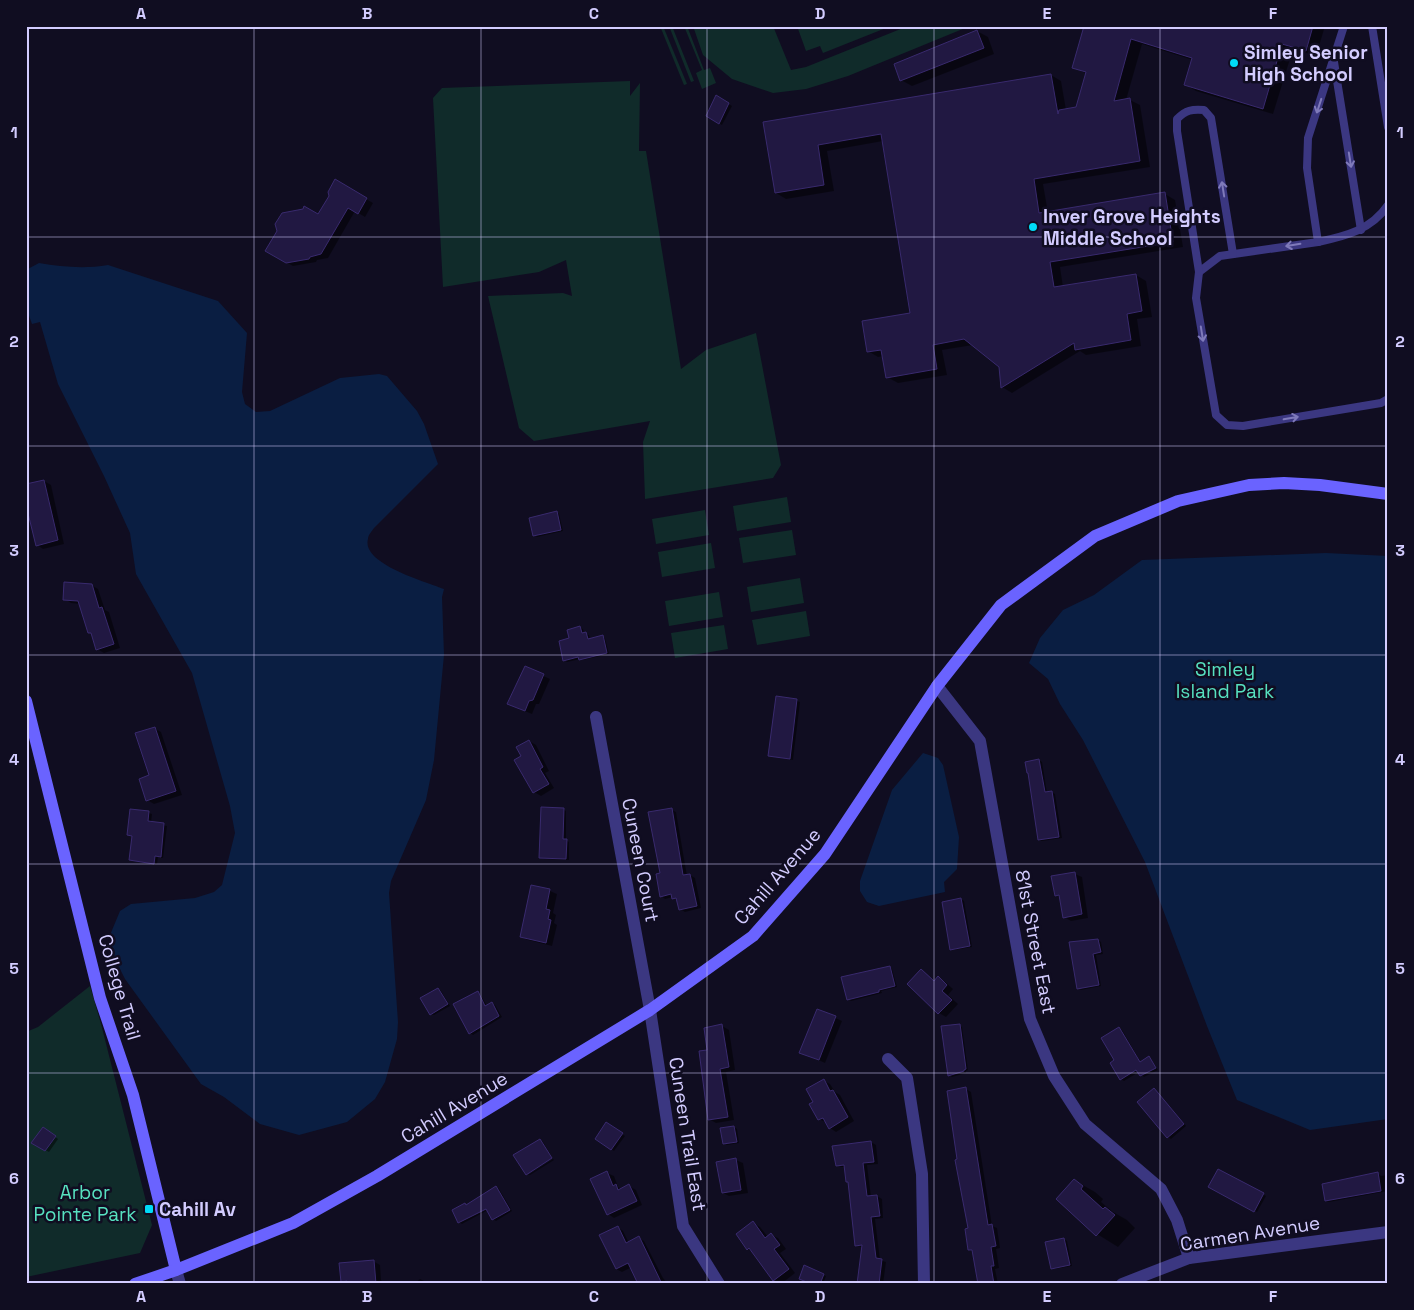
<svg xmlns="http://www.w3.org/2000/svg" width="1414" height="1310" font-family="'Space Grotesk',sans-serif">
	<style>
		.green { fill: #102b2a }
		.water { fill: #0a1e42 }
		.shadow { fill: #0007 }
		.building { fill: #211842; stroke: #392a6e }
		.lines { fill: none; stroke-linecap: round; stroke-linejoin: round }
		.lane { stroke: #3b3781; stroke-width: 8 }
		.street { stroke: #3b3781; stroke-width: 12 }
		.secondary { stroke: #6a63ff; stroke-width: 12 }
		.oneway { stroke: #7f7aba }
		.grid { fill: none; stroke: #d3ccff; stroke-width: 1; stroke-opacity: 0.55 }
		.poi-dot { fill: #00dbf7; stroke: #100d21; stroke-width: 2 }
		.labels { text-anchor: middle; stroke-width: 5; stroke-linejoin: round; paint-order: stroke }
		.poi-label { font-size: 19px; font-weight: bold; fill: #d3ccff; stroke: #100d21; text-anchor: start }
		.park-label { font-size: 19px; fill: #57e1c0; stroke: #100d21 }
		.street-label { font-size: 19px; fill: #d3ccff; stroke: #100d21 }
		.neatline { fill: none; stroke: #d3ccff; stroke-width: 2 }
		.grid-label { font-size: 16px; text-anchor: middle; font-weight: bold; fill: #d3ccff }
	</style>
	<rect width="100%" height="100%" fill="#100d21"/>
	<g class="green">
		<polygon points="660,26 663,26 687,84 684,85"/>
		<polygon points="669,26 672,26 694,81 691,82"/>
		<polygon points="684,26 687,26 704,70 710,68 716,83 702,89 696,73 702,70"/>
		<polygon points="693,26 773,26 791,70 806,67 908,26 970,26 848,76 806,89 773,93 732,79 703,55"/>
		<polygon points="797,26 891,26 823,53 820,46 806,51"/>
		<polygon points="630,81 630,96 640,83 639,151 646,151 681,369 706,350 756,333 781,465 773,478 645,499 643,442 650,421 534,441 519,428 488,296 563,293 572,296 566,260 539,272 443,287 433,98 442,88"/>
		<polygon points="787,497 791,522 737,531 733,506"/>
		<polygon points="705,510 709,535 656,544 652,519"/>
		<polygon points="792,530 796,555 743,563 739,538"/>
		<polygon points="711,543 715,568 662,577 658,552"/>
		<polygon points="800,578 804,603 751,612 747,587"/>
		<polygon points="719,592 723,617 669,626 665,601"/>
		<polygon points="806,611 810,636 757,645 752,620"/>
		<polygon points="724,625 728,649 675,658 671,633"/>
		<polygon points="90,986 101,1024 152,1225 140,1253 26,1277 26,1032 38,1027"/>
	</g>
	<g class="water">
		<path d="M39 263C62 267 85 269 108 265L218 301 247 333 242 392 245 404 256 412 270 411 340 378 379 374 387 376 417 411 424 424 438 464 374 528C372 531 368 535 368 539 361 564 427 582 444 589L442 597 444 655 434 760 426 800 391 881 389 893 398 1022 397 1039 385 1082 375 1099 347 1122 299 1135 260 1124 224 1097 201 1084 125 979 109 947 110 935 120 911 131 904 195 898 214 892 222 885 235 833 230 806 192 673 136 574 130 533 104 476 58 384 40 322 32 324 26 307V270Z"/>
		<polygon points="1326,553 1388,556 1388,1119 1310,1130 1237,1100 1207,1026 1145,862 1083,740 1060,704 1048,679 1029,663 1040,638 1063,610 1094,595 1142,560"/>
		<polygon points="923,753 938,758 943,765 959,837 957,869 944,882 945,892 879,906 867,902 860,891 860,881 892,790"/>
	</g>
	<g class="shadow">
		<polygon points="1082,26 1325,26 1316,56 1293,49 1273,114 1196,91 1186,85 1193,60 1142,44 1126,100 1130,100 1140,105 1150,167 1043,184 1048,213 1165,194 1175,200 1183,247 1060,267 1063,287 1136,275 1146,281 1152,317 1137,319 1141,346 1086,355 1080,351 1012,393 1002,387 1000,366 973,345 942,350 947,375 898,383 887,377 884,356 878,357 868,351 912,314 883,141 827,151 834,191 786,199 776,193 764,123 1051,75 1061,81 1066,110 1077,108 1087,74 1073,67 1085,28"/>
		<polygon points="977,31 988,37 994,54 912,86 901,80"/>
		<polygon points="716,97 732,106 722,125 707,116"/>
		<polygon points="335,181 373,203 365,217 355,211 328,258 317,260 316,262 293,266 267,251 319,216 330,197"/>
		<polygon points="44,481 51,485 64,544 43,549 37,545"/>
		<polygon points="557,512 559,514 563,531 537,537 534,535"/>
		<polygon points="91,585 98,589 105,610 109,612 120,648 104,653 97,649 93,634 89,632 80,604 71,603 65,599"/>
		<polygon points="580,628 583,629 584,634 589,635 590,640 602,637 605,638 609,654 583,660 580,659 567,662 564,660"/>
		<polygon points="526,668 550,679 539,704 536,704 532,714 515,707"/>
		<polygon points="797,701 800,702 793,760 772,756"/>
		<polygon points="154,728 161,732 182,795 154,804 147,800"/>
		<polygon points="529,741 536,745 549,771 545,773 554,788 541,796 534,792 523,757"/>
		<polygon points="1039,760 1042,762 1047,793 1052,792 1055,794 1062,838 1042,841 1039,840"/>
		<polygon points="563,809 566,811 566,840 569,842 569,860 544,859 541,858"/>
		<polygon points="131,810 149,813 152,814 151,823 167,826 163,858 158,857 157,864 130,860 133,836 128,835"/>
		<polygon points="672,810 676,812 687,876 690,875 695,878 701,908 685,912 680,909 677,901 673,897 665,899 661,896"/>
		<polygon points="1075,874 1082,877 1088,918 1071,921 1064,917 1061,898 1056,895"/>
		<polygon points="532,887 550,891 557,894 553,913 556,915 554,923 557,925 552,946 528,940 521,937"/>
		<polygon points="961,899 964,901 972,947 954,950 951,949"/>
		<polygon points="1098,940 1101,942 1103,954 1096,955 1101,986 1081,990 1078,988"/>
		<polygon points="890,967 892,969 897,987 881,991 882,993 851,1001 848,999"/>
		<polygon points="921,971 935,981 938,978 945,982 953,989 948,995 958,1004 946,1017 939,1013 909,984"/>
		<polygon points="438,989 441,991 450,1006 434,1015 431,1014"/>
		<polygon points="478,993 480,994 487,1006 492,1003 495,1005 502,1017 473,1035 470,1033"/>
		<polygon points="818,1010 842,1021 825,1063 801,1052"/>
		<polygon points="959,1025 962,1027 968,1070 966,1071 966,1073 952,1077 949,1075"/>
		<polygon points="722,1026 729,1030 735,1070 726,1072 734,1120 716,1123 709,1119"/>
		<polygon points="1119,1029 1122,1030 1141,1063 1149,1058 1158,1070 1144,1077 1139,1072 1124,1081 1121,1079 1116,1060"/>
		<polygon points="824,1081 830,1084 835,1092 840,1095 854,1121 836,1132 830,1128 827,1123 819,1119 815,1102"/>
		<polygon points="966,1089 971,1092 992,1226 997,1228 1000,1248 996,1249 999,1268 995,1269 998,1284 979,1284 974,1252 969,1250 969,1229 959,1160"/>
		<polygon points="1154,1089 1186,1126 1171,1139 1168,1137"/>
		<polygon points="607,1124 625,1136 614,1151 596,1138"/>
		<polygon points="734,1127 737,1129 739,1143 727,1145 724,1143"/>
		<polygon points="43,1128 58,1139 49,1152 33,1143"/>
		<polygon points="540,1140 543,1142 552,1157 526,1173"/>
		<polygon points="871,1142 876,1145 878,1164 867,1165 871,1197 877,1196 882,1199 883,1218 875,1219 880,1260 886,1262 883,1284 859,1284 863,1248 856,1245 849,1183 847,1182 846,1167 841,1167 837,1165 833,1147"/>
		<polygon points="553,1159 554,1160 530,1175 528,1175"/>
		<polygon points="736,1160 743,1163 748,1193 729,1196 723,1193"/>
		<polygon points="1218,1170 1266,1196 1257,1212 1210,1187"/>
		<polygon points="607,1173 614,1176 618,1187 622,1189 629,1186 636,1190 642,1205 614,1218 608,1214"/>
		<polygon points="1378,1173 1381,1176 1388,1175 1388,1191 1329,1202 1326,1201"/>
		<polygon points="1074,1180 1095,1192 1103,1199 1101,1202 1113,1212 1127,1220 1135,1228 1118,1247 1097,1234"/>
		<polygon points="496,1187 499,1189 512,1211 496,1221 493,1219 488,1210 462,1224 459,1222 465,1204 468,1206"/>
		<polygon points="753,1223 760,1227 768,1237 771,1235 778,1238 786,1249 780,1253 795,1273 781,1284 774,1280 753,1252 748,1249"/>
		<polygon points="618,1227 623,1231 629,1243 639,1238 644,1241 663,1278 668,1284 639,1284 632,1267 622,1272 616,1269"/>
		<polygon points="1064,1239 1067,1241 1072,1266 1055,1269 1052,1268"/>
		<polygon points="373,1261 380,1265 381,1280 384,1284 347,1284 342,1281"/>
		<polygon points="823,1275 826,1276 823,1284 813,1284"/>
		<polygon points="420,1279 426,1282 427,1284 414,1284"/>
	</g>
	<g class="building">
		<polygon points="1084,26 1313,26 1306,51 1282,44 1263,109 1184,85 1192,58 1131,39 1114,101 1130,98 1140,161 1034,179 1039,213 1165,192 1173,242 1050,262 1054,287 1136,274 1142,311 1127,314 1131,340 1075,350 1074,343 1001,388 999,367 964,339 933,345 937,369 886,378 881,350 867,352 862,321 910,313 881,134 818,145 824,185 775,193 763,122 1051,74 1058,114 1059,110 1076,107 1086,72 1072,68"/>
		<polygon points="977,30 984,48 900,81 894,64"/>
		<polygon points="716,95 729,103 719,124 706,116"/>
		<polygon points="335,179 367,198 358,214 348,208 321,254 310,257 309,259 286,263 265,251 277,231 275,224 282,213 303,209 304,206 318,214 329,196 328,192"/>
		<polygon points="44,480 58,540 36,546 26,505 26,484"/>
		<polygon points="557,511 561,530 533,536 529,518"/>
		<polygon points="64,582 92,584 99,608 102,607 114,644 96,650 91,633 88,633 78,601 63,600"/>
		<polygon points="580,626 582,633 586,632 588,639 603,635 607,653 579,660 578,657 563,661 559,641 569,638 567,630"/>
		<polygon points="525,666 544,674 533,700 529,701 525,711 507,704"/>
		<polygon points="776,696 797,699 790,759 768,756"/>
		<polygon points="155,727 176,791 146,801 139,779 149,775 135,733"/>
		<polygon points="529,740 543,767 540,769 549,784 533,793 514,760 521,756 516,747"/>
		<polygon points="1039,759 1045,792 1052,791 1059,837 1038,840 1028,773 1027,773 1025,762"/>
		<polygon points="541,807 564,808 563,839 567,839 566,859 539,858"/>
		<polygon points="672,808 683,875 690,874 697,906 679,910 676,898 672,899 671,894 660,897 656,874 660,873 648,812"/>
		<polygon points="130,809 149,811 148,821 164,823 161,857 155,856 154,864 129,860 132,836 127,835"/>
		<polygon points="1075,872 1082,914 1063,918 1059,895 1055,896 1051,876"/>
		<polygon points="531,885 550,889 546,909 550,910 548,919 551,920 546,943 520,937"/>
		<polygon points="961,898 970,946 950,950 942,902"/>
		<polygon points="1098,939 1101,952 1093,954 1099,985 1077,989 1069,942"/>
		<polygon points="890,966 895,986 879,990 879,992 847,1000 841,977"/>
		<polygon points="921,969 934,981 938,976 947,985 942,991 952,1000 938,1014 907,984"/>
		<polygon points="438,988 448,1004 430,1015 420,998"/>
		<polygon points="478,991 485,1006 492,1002 499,1016 469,1034 453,1004"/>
		<polygon points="817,1009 836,1016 819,1060 799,1053"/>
		<polygon points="722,1024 729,1067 720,1069 728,1117 708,1120 699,1051 707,1050 704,1028"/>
		<polygon points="960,1024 966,1069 964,1070 964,1071 948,1076 941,1026"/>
		<polygon points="1119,1027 1140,1062 1149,1056 1156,1068 1140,1076 1136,1070 1120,1080 1110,1063 1114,1060 1101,1038"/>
		<polygon points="824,1079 830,1091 833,1090 848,1117 829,1129 823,1118 818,1120 809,1104 813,1102 806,1089"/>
		<polygon points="966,1087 988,1225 992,1224 996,1246 991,1247 994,1266 991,1266 994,1284 978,1284 972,1250 968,1250 965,1229 968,1228 955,1160 957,1159 947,1091"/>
		<polygon points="1154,1088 1184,1124 1167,1138 1137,1102"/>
		<polygon points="606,1122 623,1133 611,1150 595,1139"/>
		<polygon points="734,1126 737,1142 723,1144 720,1128"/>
		<polygon points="43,1127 56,1136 45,1151 31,1143"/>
		<polygon points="540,1139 552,1158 526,1175 513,1155"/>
		<polygon points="871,1141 874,1162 863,1163 867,1196 877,1195 880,1216 871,1217 876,1258 882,1259 879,1284 857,1284 862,1245 855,1246 848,1182 846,1182 844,1165 836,1166 832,1146"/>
		<polygon points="736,1158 741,1190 722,1193 716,1162"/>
		<polygon points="1218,1169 1264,1193 1254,1212 1208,1187"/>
		<polygon points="607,1171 613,1186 616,1184 618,1190 629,1184 637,1201 607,1215 590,1179"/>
		<polygon points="1378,1172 1381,1191 1325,1201 1322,1184"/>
		<polygon points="1074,1179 1083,1186 1081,1189 1103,1209 1105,1207 1115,1215 1096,1236 1056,1199"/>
		<polygon points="496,1186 510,1210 492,1220 486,1209 458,1223 452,1210 465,1203 466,1205"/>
		<polygon points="753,1221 765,1238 771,1233 780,1245 774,1249 789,1269 773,1281 749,1248 747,1250 736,1234"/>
		<polygon points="618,1226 626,1243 639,1236 662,1284 638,1284 628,1263 616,1269 599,1235"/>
		<polygon points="1064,1238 1070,1265 1051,1269 1045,1242"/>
		<polygon points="374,1260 376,1284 348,1284 347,1281 341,1282 339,1263"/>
		<polygon points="804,1265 824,1274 820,1284 812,1284 799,1279"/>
	</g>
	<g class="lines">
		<g class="lane">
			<polyline points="1344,26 1308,138 1307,168 1318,242 1220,256 1199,272 1196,298 1216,415 1227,425 1243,426 1381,403 1388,399"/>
			<polyline points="1372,26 1388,127"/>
			<polyline points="1334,62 1361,230"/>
			<path d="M1318 242C1346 236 1371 230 1388 205"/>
			<path d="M1199 272 1177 131V119C1186 110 1192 109 1204 110L1211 118 1233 254"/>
		</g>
		<g class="street">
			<polyline points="937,686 980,741 1030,1019 1054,1076 1085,1124 1161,1189 1177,1220 1189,1258"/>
			<polyline points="596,717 650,1010 683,1226 719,1284"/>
			<polyline points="888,1059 907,1078 922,1174 924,1284"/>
			<polyline points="176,1270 180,1284"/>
			<polyline points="1122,1284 1189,1258 1388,1232"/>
		</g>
		<g class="secondary">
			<polyline points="26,701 100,998 133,1095 176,1270"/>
			<polyline points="135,1284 176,1270 293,1223 377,1176 650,1010 753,936 825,854 937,686 1001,605 1095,536 1178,501 1249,485 1284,483 1320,485 1388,494"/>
		</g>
	</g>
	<defs><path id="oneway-shaft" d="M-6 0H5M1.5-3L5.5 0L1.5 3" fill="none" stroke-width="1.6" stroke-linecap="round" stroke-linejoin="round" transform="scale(1.25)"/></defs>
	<g class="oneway">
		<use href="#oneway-shaft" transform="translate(1319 106) rotate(108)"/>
		<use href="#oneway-shaft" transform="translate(1350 160) rotate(81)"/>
		<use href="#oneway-shaft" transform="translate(1223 189) rotate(-99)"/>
		<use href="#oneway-shaft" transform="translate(1293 245) rotate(171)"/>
		<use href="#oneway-shaft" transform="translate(1202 334) rotate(81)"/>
		<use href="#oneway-shaft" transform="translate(1291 418) rotate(-10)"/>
	</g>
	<path class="grid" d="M254 26V1284M481 26V1284M707 26V1284M934 26V1284M1160 26V1284M26 237H1388M26 446H1388M26 655H1388M26 864H1388M26 1073H1388"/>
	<g class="poi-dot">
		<circle cx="1234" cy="63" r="5"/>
		<circle cx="1033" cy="227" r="5"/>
		<rect x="144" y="1204" width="10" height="10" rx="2.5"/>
	</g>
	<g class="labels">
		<g class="poi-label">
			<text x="1244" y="59">Simley Senior<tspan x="1244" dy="22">High School</tspan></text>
			<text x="1043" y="223">Inver Grove Heights<tspan x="1043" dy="22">Middle School</tspan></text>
			<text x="159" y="1216">Cahill Av</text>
		</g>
		<g class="park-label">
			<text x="1225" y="676">Simley<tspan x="1225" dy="22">Island Park</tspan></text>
			<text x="85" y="1199">Arbor<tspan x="85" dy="22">Pointe Park</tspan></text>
		</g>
		<g class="street-label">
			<text transform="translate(641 860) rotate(79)" y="7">Cuneen Court</text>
			<text transform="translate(777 876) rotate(-49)" y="7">Cahill Avenue</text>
			<text transform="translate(1036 942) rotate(79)" y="7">81st Street East</text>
			<text transform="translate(120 987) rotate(74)" y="7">College Trail</text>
			<text transform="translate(454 1107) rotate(-31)" y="7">Cahill Avenue</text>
			<text transform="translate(688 1134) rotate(81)" y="7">Cuneen Trail East</text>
			<text transform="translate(1250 1233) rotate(-9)" y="7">Carmen Avenue</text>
		</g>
	</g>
	<rect width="1414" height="1310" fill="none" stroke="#100d21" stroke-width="55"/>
	<rect x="28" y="28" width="1358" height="1254" class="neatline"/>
	<g class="grid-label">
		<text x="141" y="19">A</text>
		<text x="367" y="19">B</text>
		<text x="594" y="19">C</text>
		<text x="820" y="19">D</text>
		<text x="1047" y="19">E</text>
		<text x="1273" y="19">F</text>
		<text x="14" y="138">1</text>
		<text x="1400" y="138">1</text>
		<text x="14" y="347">2</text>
		<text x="1400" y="347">2</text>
		<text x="14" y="556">3</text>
		<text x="1400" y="556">3</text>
		<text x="14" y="765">4</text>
		<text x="1400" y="765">4</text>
		<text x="14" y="974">5</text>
		<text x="1400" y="974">5</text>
		<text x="14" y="1184">6</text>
		<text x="1400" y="1184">6</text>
		<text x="141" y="1302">A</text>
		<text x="367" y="1302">B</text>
		<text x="594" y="1302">C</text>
		<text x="820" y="1302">D</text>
		<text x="1047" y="1302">E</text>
		<text x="1273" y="1302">F</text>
	</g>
</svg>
